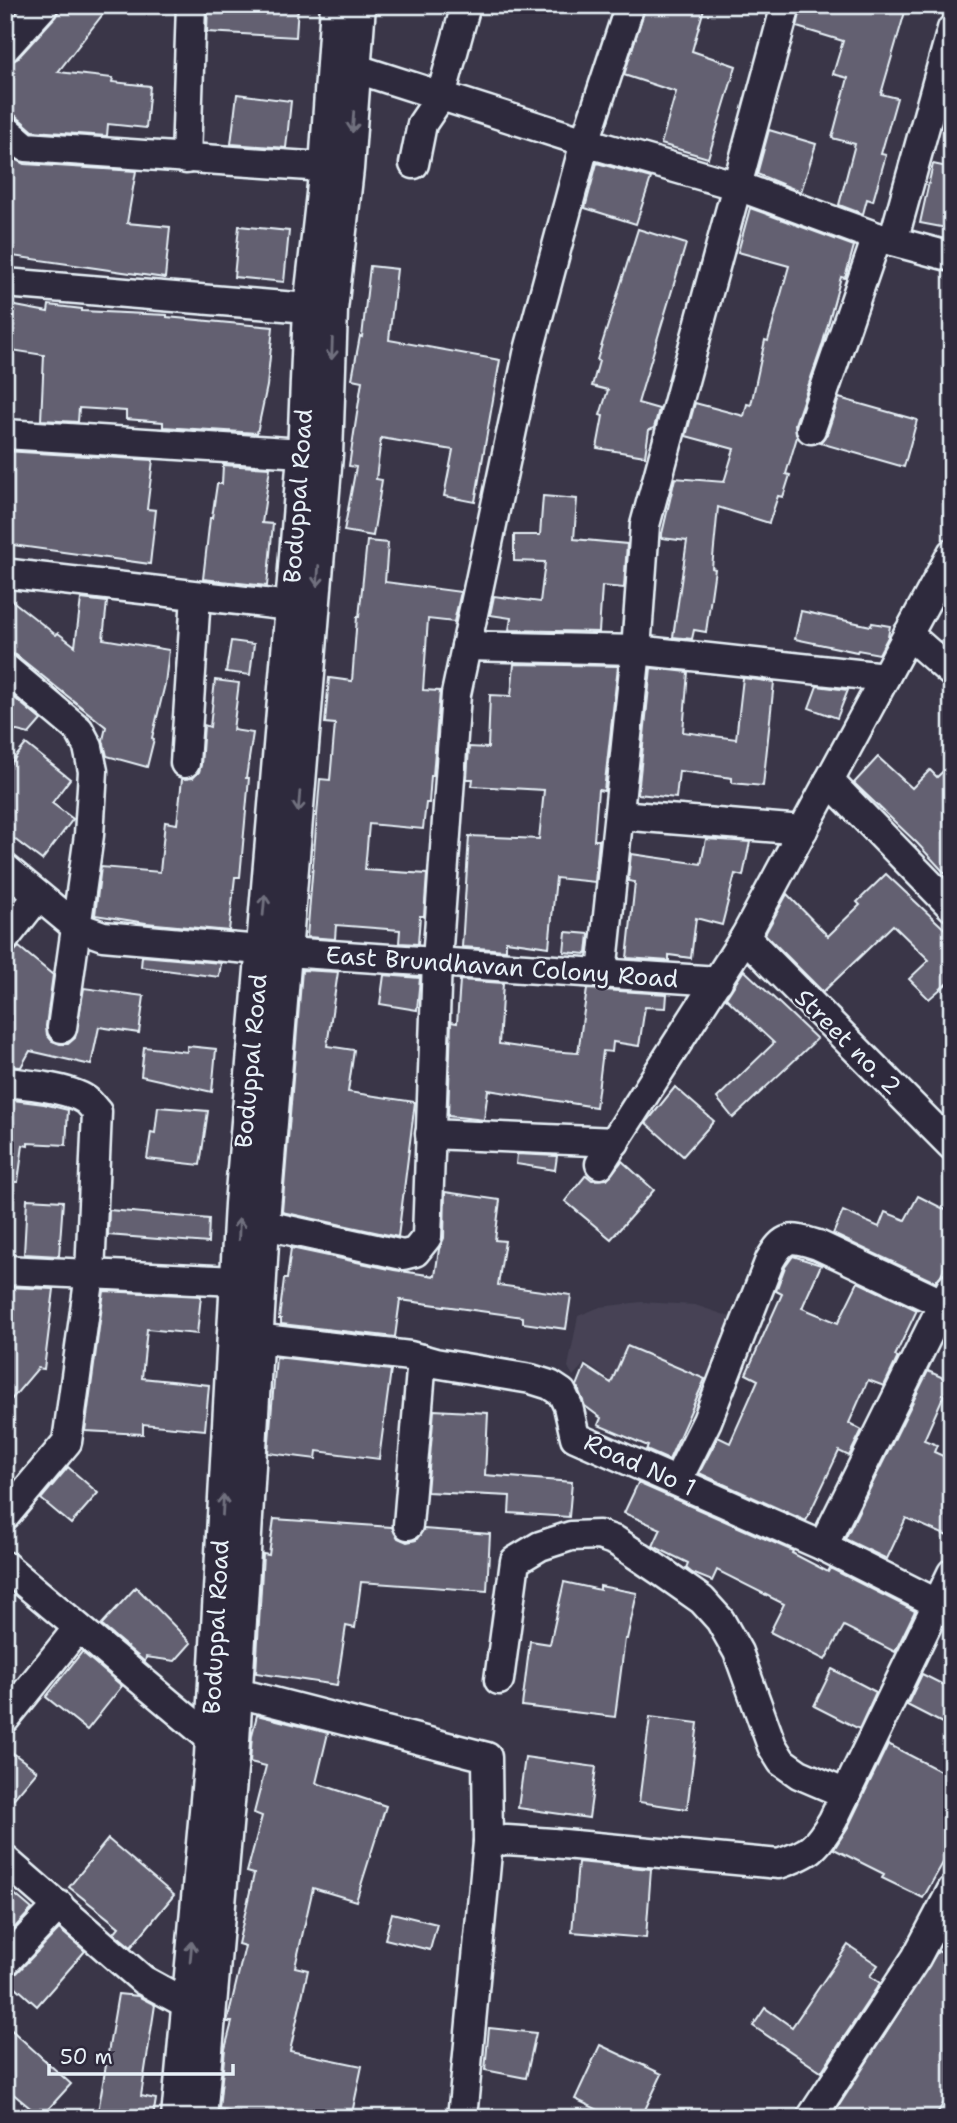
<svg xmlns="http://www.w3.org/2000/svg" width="957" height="2123" font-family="'Shantell Sans',sans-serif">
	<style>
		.built { fill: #464354 }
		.building { fill: #636171; stroke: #e8f1f8; stroke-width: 2 }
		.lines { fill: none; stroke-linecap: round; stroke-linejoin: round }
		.minor-casing { stroke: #e8f1f8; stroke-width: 33 }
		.minor { stroke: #2f2a3d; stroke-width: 28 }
		.oneway { stroke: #70707e }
		.labels { text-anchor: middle; stroke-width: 5; stroke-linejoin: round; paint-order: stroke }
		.street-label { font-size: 24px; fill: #e8f1f8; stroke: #2f2a3d }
	</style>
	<rect width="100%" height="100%" fill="#3a3648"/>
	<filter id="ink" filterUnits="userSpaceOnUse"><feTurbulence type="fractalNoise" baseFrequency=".0143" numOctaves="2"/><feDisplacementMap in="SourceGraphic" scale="14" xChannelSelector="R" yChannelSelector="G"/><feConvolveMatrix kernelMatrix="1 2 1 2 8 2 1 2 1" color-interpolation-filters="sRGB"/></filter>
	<g filter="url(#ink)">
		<polygon class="built" points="641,1302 695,1305 755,1325 702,1422 611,1387 609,1379 585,1363 573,1376 568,1367 578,1316 600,1307"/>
		<g class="building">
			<polygon points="60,5 110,5 58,72 113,78 112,82 150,86 146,128 108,124 107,136 33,131 16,116 5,113 5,64 17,59 56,16"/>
			<polygon points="208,5 298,5 296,37 207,32"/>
			<polygon points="646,5 705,5 692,51 736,66 708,158 661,144 676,92 624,75"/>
			<polygon points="802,5 907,5 881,94 897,98 881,154 886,155 873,201 867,199 863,214 839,205 855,144 832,138 848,78 833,74 843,41 797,27"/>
			<polygon points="237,94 291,101 286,148 231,144"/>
			<polygon points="769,130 816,144 801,192 757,174"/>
			<polygon points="14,158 25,164 136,171 127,223 170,227 165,278 5,255 5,211"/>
			<polygon points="597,163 651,178 636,224 585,208"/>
			<polygon points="933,164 952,168 952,229 920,223"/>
			<polygon points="750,208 854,246 845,278 841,277 822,346 795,424 797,437 786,474 790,475 783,497 778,496 769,523 718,507 712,568 715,569 706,632 694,630 692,639 673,637 687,541 661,538 675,478 724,482 734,449 686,436 695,403 744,416 747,404 751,405 765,340 768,341 789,266 738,252"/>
			<polygon points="239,226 289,231 284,282 234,277"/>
			<polygon points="638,229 686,244 638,403 659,409 654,428 649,430 645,456 597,448 603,416 600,415 608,390 592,386 599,361 597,360"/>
			<polygon points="370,266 397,269 389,340 500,360 475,502 444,496 453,450 381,438 376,479 382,480 373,536 344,531 356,467 349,466 362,381 352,379 360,336 362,337"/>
			<polygon points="5,304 48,312 49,305 82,309 82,311 167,315 167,317 273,327 267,386 257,433 163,427 163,422 126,419 126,411 79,408 78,422 41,420 44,355 5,349"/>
			<polygon points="839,398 917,420 904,467 820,443 827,434"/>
			<polygon points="5,451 153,460 147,509 156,510 150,564 5,544"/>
			<polygon points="223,465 270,468 262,523 273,524 267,586 203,579 210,518 212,518 217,484 222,484"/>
			<polygon points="543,496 577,499 574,539 627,544 624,588 602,586 599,632 509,630 511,618 490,615 494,596 540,602 545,562 514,561 514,535 540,535"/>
			<polygon points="367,541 388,543 385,582 461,592 454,622 428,619 423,690 440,691 433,776 431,776 429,803 426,803 423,829 369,824 365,870 427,874 424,916 420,916 418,944 399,943 400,930 336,925 335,939 307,937 320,779 330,780 335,724 325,723 329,678 352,681 357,617 359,617"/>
			<polygon points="5,595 56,635 58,633 75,646 81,599 107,602 103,639 169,650 165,684 152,738 154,739 147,767 107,756 103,740 106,727 16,655 5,652"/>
			<polygon points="801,611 871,626 872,623 890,626 888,637 879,654 858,650 857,652 795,639"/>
			<polygon points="231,641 254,644 250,675 226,672"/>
			<polygon points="514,664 618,666 604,791 598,790 594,840 599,840 595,882 556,878 549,947 506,941 506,950 462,947 469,836 539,839 544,790 472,786 473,779 467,779 469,747 488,748 490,695 511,696"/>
			<polygon points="651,668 688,672 683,732 736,739 743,678 774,682 763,786 732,783 732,778 679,771 676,798 638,794"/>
			<polygon points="215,680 239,683 233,730 253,733 246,778 249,778 240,877 235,877 229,931 146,923 95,915 101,867 160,872 165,822 177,824 182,779 193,778 199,772 201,765 204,725 210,727"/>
			<polygon points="817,686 848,690 837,718 809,708"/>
			<polygon points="5,690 41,720 29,734 5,728"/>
			<polygon points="26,744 70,779 52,803 73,819 42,860 5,832 5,770"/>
			<polygon points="878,757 912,788 930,770 937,777 952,763 952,881 917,843 854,783"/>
			<polygon points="706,839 750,842 743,876 735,874 722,925 696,918 691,958 669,955 669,961 627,958 635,882 628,881 631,854 701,864"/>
			<polygon points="886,874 952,936 952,979 929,999 909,979 929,960 893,925 823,992 765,934 787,894 828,936 860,905 857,902"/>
			<polygon points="566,932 589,934 587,954 564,952"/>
			<polygon points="19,947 53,975 46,1026 47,1035 52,1041 60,1044 68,1044 75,1038 84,988 144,996 139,1033 99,1027 91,1065 30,1051 21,1067 5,1066 5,960"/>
			<polygon points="142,956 221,963 219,977 141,967"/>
			<polygon points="302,970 338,972 327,1046 354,1050 348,1092 415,1102 398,1237 282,1212"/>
			<polygon points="744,970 817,1039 733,1118 717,1098 774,1043 726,998"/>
			<polygon points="384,975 420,978 417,1010 380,1004"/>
			<polygon points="460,980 503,983 499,1044 548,1051 578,1053 587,989 667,994 666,1008 645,1007 639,1046 613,1042 612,1052 603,1051 596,1107 488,1090 484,1120 476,1119 448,1116 451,1022 457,1023"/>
			<polygon points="187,1046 216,1049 212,1092 141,1076 144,1047 187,1052"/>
			<polygon points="675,1087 714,1121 683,1156 646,1123"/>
			<polygon points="5,1099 44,1104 68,1110 66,1145 28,1143 28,1146 23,1145 18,1182 5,1182"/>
			<polygon points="158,1107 208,1111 200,1165 147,1159 151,1132 155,1133"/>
			<polygon points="517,1154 557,1156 555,1170 516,1164"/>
			<polygon points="622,1161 654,1190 611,1239 565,1201 586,1175 592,1180 607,1179"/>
			<polygon points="445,1192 500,1200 495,1240 505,1241 498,1285 571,1295 566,1329 523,1323 523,1317 400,1300 395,1337 281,1324 281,1319 279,1319 284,1279 287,1279 291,1248 394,1270 435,1276 439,1249 444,1238"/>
			<polygon points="918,1196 952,1213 952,1250 941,1275 935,1282 833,1234 843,1211 879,1227 885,1212 905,1220"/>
			<polygon points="27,1199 63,1201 59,1256 24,1254"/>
			<polygon points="109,1210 209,1219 208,1243 108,1235"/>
			<polygon points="793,1256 821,1265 802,1308 838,1323 858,1282 917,1310 895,1356 898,1357 884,1386 868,1380 849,1423 862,1430 849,1456 839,1451 806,1521 699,1473 718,1437 730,1443 758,1380 746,1374 782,1294 776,1291 785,1267"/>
			<polygon points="5,1287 54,1289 44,1369 38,1368 5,1407"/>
			<polygon points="104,1291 201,1296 197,1334 147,1329 142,1378 209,1385 205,1430 143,1424 143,1434 85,1431"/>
			<polygon points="627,1346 705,1379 669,1460 646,1450 648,1446 598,1425 601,1418 585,1406 577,1386 585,1366 611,1383"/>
			<polygon points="276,1357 391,1370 379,1459 317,1451 316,1459 268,1453"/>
			<polygon points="928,1371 950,1381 924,1440 937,1445 934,1452 952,1460 952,1538 906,1518 887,1559 845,1539"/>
			<polygon points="434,1410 488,1413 485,1475 572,1482 569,1517 509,1513 510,1496 427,1492"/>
			<polygon points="68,1467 98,1493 71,1524 41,1499"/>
			<polygon points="638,1483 793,1551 792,1553 828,1572 830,1568 915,1611 895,1652 844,1626 825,1660 770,1632 784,1604 717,1570 712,1581 692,1573 686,1568 688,1563 653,1546 661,1529 624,1513"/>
			<polygon points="274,1519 392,1527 398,1538 407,1542 416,1540 424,1529 490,1534 487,1591 361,1582 355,1628 346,1626 337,1685 256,1673 263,1554 269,1555"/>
			<polygon points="564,1582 600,1590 600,1586 637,1593 627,1639 625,1639 615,1717 522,1706 530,1641 550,1644"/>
			<polygon points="136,1587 191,1643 175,1661 146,1657 145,1662 101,1625"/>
			<polygon points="82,1652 122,1686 87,1730 46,1697"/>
			<polygon points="832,1669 876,1692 859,1729 814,1706"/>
			<polygon points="922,1674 952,1689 952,1728 907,1705"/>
			<polygon points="257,1715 328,1733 316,1783 386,1806 356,1901 313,1888 295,1967 308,1970 290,2051 362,2066 351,2118 260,2118 219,2109 225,2049 232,2022 227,2022 245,1946 238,1944 254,1874 247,1872 262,1816 254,1813 266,1766 250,1762 252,1735"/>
			<polygon points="650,1717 698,1723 687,1809 639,1802"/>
			<polygon points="888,1744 952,1777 952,1847 923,1898 882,1878 884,1874 834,1849 848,1827"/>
			<polygon points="5,1747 37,1771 5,1809"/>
			<polygon points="525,1757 596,1767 589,1818 518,1808"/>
			<polygon points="108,1839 174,1895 131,1947 114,1933 119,1927 69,1887"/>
			<polygon points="578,1862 651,1869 646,1938 572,1932"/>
			<polygon points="5,1886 32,1909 5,1938"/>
			<polygon points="392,1913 437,1924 430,1950 385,1939"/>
			<polygon points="59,1929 85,1951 37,2006 6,1978 17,1973"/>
			<polygon points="848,1945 878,1965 870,1976 880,1983 821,2072 753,2026 765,2008 792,2027"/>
			<polygon points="938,1951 952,1958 952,2090 934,2118 831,2118"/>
			<polygon points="118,1994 138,1996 155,2005 141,2096 156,2099 153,2118 97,2118"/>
			<polygon points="5,2024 71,2084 41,2117 5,2087"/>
			<polygon points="489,2028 536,2033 526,2078 485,2070"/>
			<polygon points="600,2045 662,2074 641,2118 615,2118 575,2099"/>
		</g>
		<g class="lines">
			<defs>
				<g id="minor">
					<polyline points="5,48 44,5"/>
					<polyline points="357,69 585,142 738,186 877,237 952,257"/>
					<polyline points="5,129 26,147 324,167"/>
					<polyline points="186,159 191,5"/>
					<polyline points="414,164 422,124 441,96 466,5"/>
					<polyline points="893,241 952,29"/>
					<polyline points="5,283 308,308"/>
					<polyline points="811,429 877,237"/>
					<polyline points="5,434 318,454"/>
					<polyline points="11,574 290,606"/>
					<polyline points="908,634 952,673"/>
					<polyline points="466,646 636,650 885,677"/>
					<polyline points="5,668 79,730 88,747 93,771 89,835 62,1028"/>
					<polyline points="185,763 196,596"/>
					<polyline points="829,781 952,907"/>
					<polyline points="619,815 803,830"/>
					<polyline points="5,868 75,926 103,936 260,950"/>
					<polyline points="745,937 952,1146"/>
					<polyline points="5,938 38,896"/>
					<polyline points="286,952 718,981"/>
					<polyline points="602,973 636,650 645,525 786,5"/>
					<path d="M5 1082C26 1084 69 1088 86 1100 90 1103 94 1109 97 1112L90 1274 67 1442 5 1516"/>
					<polyline points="430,1134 615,1142"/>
					<polyline points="600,1164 745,937 952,553"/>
					<polyline points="265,1225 403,1255 415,1252 427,1237 437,961 456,694 528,354 585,142 630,5"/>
					<polyline points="5,1270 236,1281"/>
					<polyline points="239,1336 410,1356 435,1363 531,1379 550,1385 562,1393 568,1406 575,1437 823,1546 952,1611"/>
					<path d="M677 1481 707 1421 770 1260C785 1234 791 1237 818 1245L952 1308"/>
					<polyline points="408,1525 422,1359"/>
					<polyline points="823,1546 951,1288"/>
					<polyline points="5,1566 210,1738"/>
					<polyline points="499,1680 515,1561 540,1546 571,1536 599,1535 616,1541 662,1572 702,1600 720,1620 738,1652 772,1746 782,1762 799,1774 846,1794"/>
					<polyline points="238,1693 487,1757 488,1842"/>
					<polyline points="5,1719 78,1628"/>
					<polyline points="5,1860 143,1980 187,2004 202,2009"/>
					<polyline points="5,1962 59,1905"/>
					<polyline points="176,2118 209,1756 239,1204 290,606 302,454 308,308 324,167 335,5"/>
					<polyline points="202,2118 234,1758 266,1208 328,455 333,310 349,169 361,5"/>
					<path d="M462 2118 488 1842 507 1840 553 1843 779 1864C810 1853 816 1849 833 1820L952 1573"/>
					<polyline points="811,2118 916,1958 952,1890"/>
				</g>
			</defs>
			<use href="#minor" class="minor-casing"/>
			<use href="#minor" class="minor"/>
		</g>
		<defs><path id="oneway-shaft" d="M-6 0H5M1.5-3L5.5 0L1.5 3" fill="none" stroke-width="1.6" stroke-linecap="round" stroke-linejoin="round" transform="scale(1.75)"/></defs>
		<g class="oneway">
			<use href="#oneway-shaft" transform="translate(353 122) rotate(94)"/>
			<use href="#oneway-shaft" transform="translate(332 349) rotate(92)"/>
			<use href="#oneway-shaft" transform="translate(318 576) rotate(94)"/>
			<use href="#oneway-shaft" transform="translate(299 802) rotate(95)"/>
			<use href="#oneway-shaft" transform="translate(264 905) rotate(-85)"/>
			<use href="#oneway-shaft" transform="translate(239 1229) rotate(-88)"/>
			<use href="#oneway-shaft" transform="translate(223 1505) rotate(-87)"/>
			<use href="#oneway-shaft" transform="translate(191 1952) rotate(-85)"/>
		</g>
	</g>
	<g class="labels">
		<g class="street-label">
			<text transform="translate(298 496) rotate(-86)" y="8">Boduppal Road</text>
			<text transform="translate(502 967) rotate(4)" y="8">East Brundhavan Colony Road</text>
			<text transform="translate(848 1042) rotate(45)" y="8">Street no. 2</text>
			<text transform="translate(251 1061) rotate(-85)" y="8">Boduppal Road</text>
			<text transform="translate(640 1465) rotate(24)" y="8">Road No 1</text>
			<text transform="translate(216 1627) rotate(-87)" y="8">Boduppal Road</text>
		</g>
	</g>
	<rect width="957" height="2123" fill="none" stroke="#2f2a3d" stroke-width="28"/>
	<rect x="14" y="14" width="929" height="2095" fill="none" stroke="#e8f1f8" stroke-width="2.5" filter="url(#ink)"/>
	<path d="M49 2064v10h184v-10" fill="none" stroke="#e8f1f8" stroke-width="3.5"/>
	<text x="60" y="2064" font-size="21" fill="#e8f1f8" stroke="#2f2a3d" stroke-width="5" paint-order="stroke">50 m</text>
</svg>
